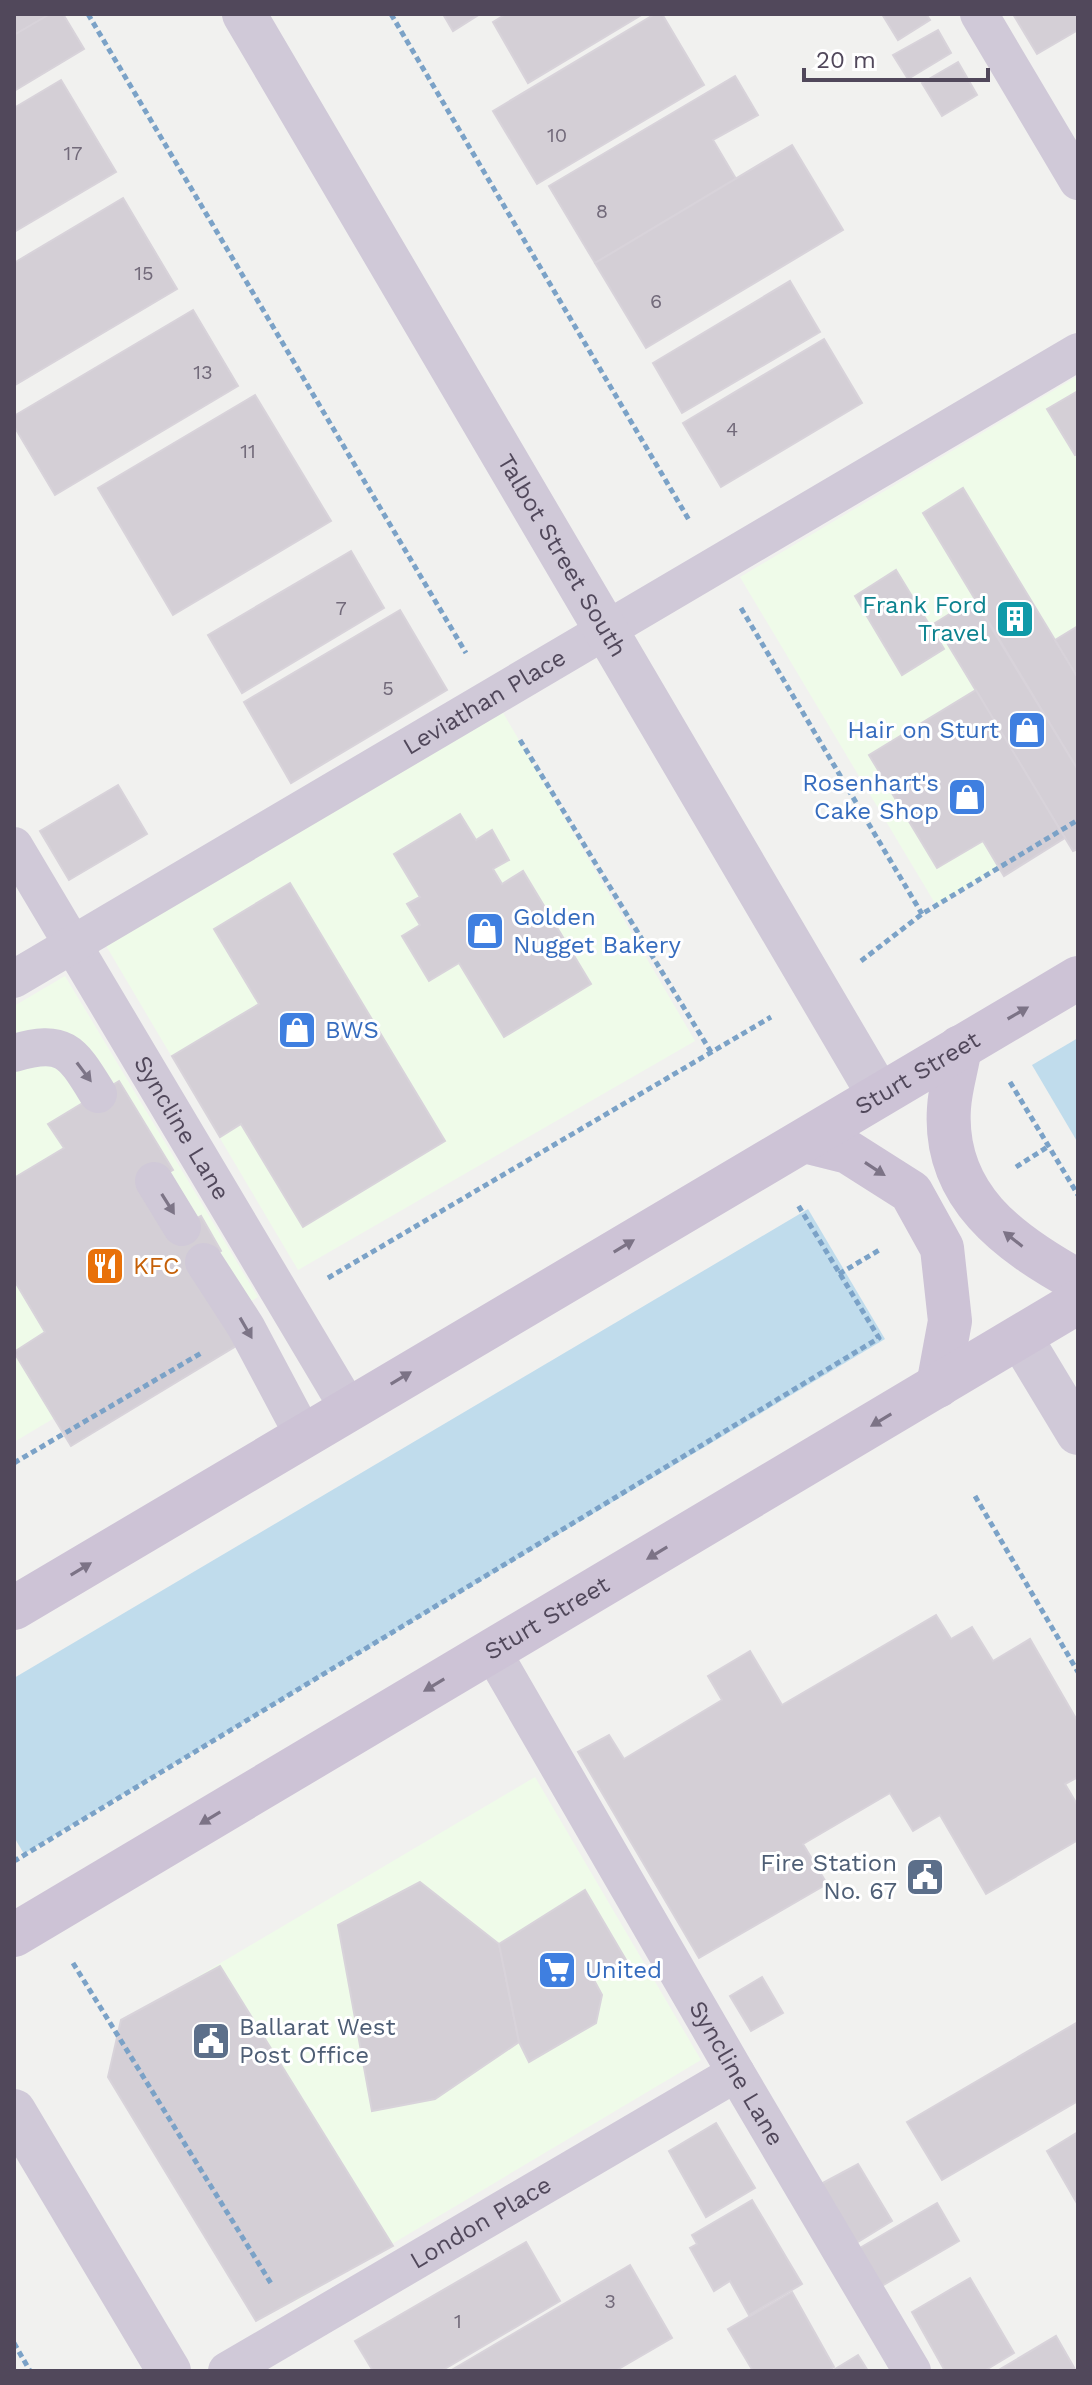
<svg xmlns="http://www.w3.org/2000/svg" width="1092" height="2385" font-family="'Work Sans',sans-serif">
	<style>
		.commercial { fill: #effbe9 }
		.green { fill: #c0dcec }
		.building { fill: #d4cfd6; stroke: #d8d3da; stroke-width: 2 }
		.lines { fill: none; stroke-linecap: round; stroke-linejoin: round }
		.path { stroke: #7ba2c7; stroke-width: 5; stroke-dasharray: 6 4; stroke-linecap: butt }
		.service { stroke: #d0c9d8; stroke-width: 38 }
		.minor { stroke: #d0c9d8; stroke-width: 44 }
		.secondary { stroke: #cdc3d6; stroke-width: 44 }
		.oneway { fill: #7c7386 }
		.oneway2 { fill: #7d7587 }
		.labels { text-anchor: middle; stroke-width: 6; stroke-linejoin: round; paint-order: stroke }
		.number-label { font-size: 20px; fill: #726a7a }
		.street-label { font-size: 24px; fill: #51485b; stroke: #fff }
		.culture-label { font-size: 24px; fill: #0d838f; stroke: #fff; text-anchor: end }
		.shop-label { font-size: 24px; fill: #366cbe; stroke: #fff; text-anchor: start }
		.food-label { font-size: 24px; fill: #c56008; stroke: #fff; text-anchor: start }
		.service-label { font-size: 24px; fill: #4e5e75; stroke: #fff; text-anchor: end }
	</style>
	<rect width="100%" height="100%" fill="#f1f1ef"/>
	<g class="commercial">
		<polygon points="1078,376 1078,821 936,905 740,577"/>
		<polygon points="502,711 695,1041 298,1270 105,944"/>
		<polygon points="65,976 258,1297 14,1442 14,1006"/>
		<polygon points="535,1777 701,2060 296,2301 121,2022"/>
	</g>
	<g class="green">
		<polygon points="1078,1038 1078,1143 1032,1065"/>
		<polygon points="808,1209 885,1339 24,1854 14,1837 14,1678"/>
	</g>
	<g class="building">
		<polygon points="14,14 50,14 14,35"/>
		<polygon points="50,14 63,14 84,49 14,91 14,35"/>
		<polygon points="443,14 480,14 453,31"/>
		<polygon points="506,14 643,14 528,83 493,22"/>
		<polygon points="655,14 662,14 704,85 537,184 493,111"/>
		<polygon points="882,14 926,14 930,20 898,40"/>
		<polygon points="1013,14 1078,14 1078,30 1037,54"/>
		<polygon points="938,30 951,53 908,79 893,55"/>
		<polygon points="958,62 977,95 942,116 922,83"/>
		<polygon points="735,76 758,115 713,140 736,179 595,263 549,186"/>
		<polygon points="61,80 116,172 14,232 14,108"/>
		<polygon points="792,145 843,230 646,348 595,263"/>
		<polygon points="123,198 177,289 15,385 14,263"/>
		<polygon points="790,281 820,332 682,413 653,363"/>
		<polygon points="193,310 238,386 55,495 14,426 14,416"/>
		<polygon points="824,339 862,403 721,487 683,423"/>
		<polygon points="1078,391 1078,454 1075,455 1047,409"/>
		<polygon points="255,395 331,521 173,615 98,488"/>
		<polygon points="963,488 1078,678 1078,770 923,513"/>
		<polygon points="351,551 384,608 242,693 208,635"/>
		<polygon points="896,570 944,649 902,675 855,596"/>
		<polygon points="974,599 1078,770 1078,849 1073,851 935,623"/>
		<polygon points="400,610 447,690 291,783 244,702"/>
		<polygon points="1078,626 1078,678 1055,640"/>
		<polygon points="976,690 1065,838 1004,876 983,841 937,868 869,755"/>
		<polygon points="118,785 147,834 69,880 40,831"/>
		<polygon points="460,814 476,840 492,830 509,860 493,869 502,884 523,871 591,984 504,1037 459,963 429,981 402,936 420,925 407,904 420,897 394,854"/>
		<polygon points="290,883 445,1141 303,1227 241,1124 220,1137 172,1056 259,1004 214,929"/>
		<polygon points="119,1081 173,1170 141,1189 169,1235 201,1216 221,1251 204,1262 236,1346 71,1446 14,1352 45,1332 14,1280 14,1178 64,1148 48,1124"/>
		<polygon points="936,1615 951,1639 972,1627 993,1661 1030,1639 1078,1722 1078,1777 1065,1784 1078,1806 1078,1840 986,1894 940,1815 913,1831 890,1793 803,1844 827,1884 699,1958 578,1752 609,1735 624,1759 722,1700 708,1676 750,1651 782,1705"/>
		<polygon points="420,1882 499,1944 519,2042 435,2099 372,2111 338,1925"/>
		<polygon points="585,1890 626,1960 594,1980 602,1995 596,2023 529,2062 519,2042 499,1944"/>
		<polygon points="220,1966 393,2246 256,2321 108,2077 121,2020"/>
		<polygon points="762,1977 783,2013 751,2031 730,1996"/>
		<polygon points="1078,2022 1078,2101 942,2180 907,2122"/>
		<polygon points="716,2123 755,2188 706,2217 669,2151"/>
		<polygon points="1078,2132 1078,2205 1047,2151"/>
		<polygon points="858,2164 892,2221 856,2243 821,2184"/>
		<polygon points="752,2200 802,2284 749,2315 730,2281 714,2291 690,2248 697,2244 692,2235"/>
		<polygon points="937,2203 959,2241 880,2287 858,2249"/>
		<polygon points="526,2242 560,2301 441,2371 373,2371 355,2341"/>
		<polygon points="630,2265 672,2338 615,2371 450,2371"/>
		<polygon points="970,2278 1014,2353 984,2371 945,2371 912,2312"/>
		<polygon points="792,2292 834,2367 828,2371 753,2371 728,2329"/>
		<polygon points="1056,2336 1076,2371 997,2371"/>
		<polygon points="858,2355 868,2371 832,2371"/>
	</g>
	<g class="lines">
		<g class="path">
			<polyline points="88,14 466,653"/>
			<polyline points="391,14 689,520"/>
			<polyline points="741,608 922,914"/>
			<polyline points="520,740 711,1052"/>
			<polyline points="861,961 922,914 1078,820"/>
			<polyline points="1010,1082 1078,1195"/>
			<polyline points="1016,1167 1049,1146"/>
			<polyline points="839,1274 881,1249"/>
			<polyline points="328,1278 771,1017"/>
			<polyline points="14,1463 203,1352"/>
			<polyline points="975,1496 1078,1672"/>
			<polyline points="14,1858 16,1860 879,1338 798,1205"/>
			<polyline points="73,1963 272,2285"/>
			<polyline points="14,2343 30,2371"/>
		</g>
		<g class="service">
			<polyline points="979,14 1078,181"/>
			<path id="s1" d="M14 846 349 1409"/>
			<path id="s2" d="M14 979 1078 352"/>
			<path d="M14 1053C65 1038 72 1052 98 1094"/>
			<polyline points="154,1181 182,1227"/>
			<polyline points="204,1262 246,1327 304,1436"/>
			<path id="s3" d="M492 1651 736 2073 912 2371"/>
			<path id="s4" d="M227 2371 736 2073"/>
		</g>
		<g class="minor">
			<path id="s5" d="M244 14 879 1095"/>
			<polyline points="1020,1337 1078,1433"/>
			<polyline points="14,2111 169,2371"/>
		</g>
		<g class="secondary">
			<path d="M960 1047C957 1067 950 1088 949 1108 943 1196 1009 1243 1078 1281"/>
			<polyline points="804,1141 848,1152 911,1192 942,1248 950,1321 938,1386"/>
			<path id="s6" d="M14 1608 1078 978"/>
			<path id="s7" d="M14 1935 1078 1302"/>
		</g>
	</g>
	<defs><path id="oneway-solid" d="M-6-.8H1V-3.2L6.5 0L1 3.2V.8H-6Z" transform="scale(2)"/></defs>
	<g class="oneway">
		<use href="#oneway-solid" transform="translate(1018 1013) rotate(-30)"/>
		<use href="#oneway-solid" transform="translate(875 1169) rotate(33)"/>
		<use href="#oneway-solid" transform="translate(1013 1239) rotate(-142)"/>
		<use href="#oneway-solid" transform="translate(624 1246) rotate(-31)"/>
		<use href="#oneway-solid" transform="translate(401 1378) rotate(-31)"/>
		<use href="#oneway-solid" transform="translate(881 1420) rotate(149)"/>
		<use href="#oneway-solid" transform="translate(657 1553) rotate(149)"/>
		<use href="#oneway-solid" transform="translate(81 1569) rotate(-31)"/>
		<use href="#oneway-solid" transform="translate(434 1685) rotate(149)"/>
		<use href="#oneway-solid" transform="translate(210 1818) rotate(149)"/>
	</g>
	<g class="oneway2">
		<use href="#oneway-solid" transform="translate(84 1072) rotate(53)"/>
		<use href="#oneway-solid" transform="translate(168 1204) rotate(58)"/>
		<use href="#oneway-solid" transform="translate(246 1328) rotate(60)"/>
	</g>
	<defs>
		<symbol id="building-square" viewBox="-11 -11 22 22"><rect x="-9" y="-9" width="18" height="18" rx="4" fill="#0f9aa8" stroke="#fff"/><path d="M-4-6H4V6H1V3H-1V6H-4ZM-2.5-4.3h1.7v1.8h-1.7ZM.8-4.3h1.7v1.8H.8ZM-2.5-1h1.7V.8h-1.7ZM.8-1h1.7V.8H.8Z" fill="#fff"/></symbol>
		<symbol id="shop-square" viewBox="-11 -11 22 22"><rect x="-9" y="-9" width="18" height="18" rx="4" fill="#3f7fe0" stroke="#fff"/><path d="M-5-2.5h2.3a2.7 3.5 0 0 1 5.4 0H5L5.5 6h-11ZM-1.5-2.5h3a1.5 2.3 0 0 0-3 0Z" fill="#fff"/></symbol>
		<symbol id="restaurant-square" viewBox="-11 -11 22 22"><rect x="-9" y="-9" width="18" height="18" rx="4" fill="#e8710a" stroke="#fff"/><path d="M-5-6h1v4h1v-4h1v4h1v-4h1v5L-1.5 .5V6h-2V.5L-5-1ZM5-6V6H3V1.5H1.5Q1.5-4 5-6Z" fill="#fff"/></symbol>
		<symbol id="civic-square" viewBox="-11 -11 22 22"><rect x="-9" y="-9" width="18" height="18" rx="4" fill="#5c6f8a" stroke="#fff"/><path d="M-.6-6.5H3V-4.5H.6V-3L4-1V1h2V6H-6V1h2V-1L-.6-3ZM-1.2 2.5V6h2.4V2.5Z" fill="#fff"/></symbol>
		<symbol id="supermarket-square" viewBox="-11 -11 22 22"><rect x="-9" y="-9" width="18" height="18" rx="4" fill="#3f7fe0" stroke="#fff"/><path d="M-6-5.5h2.5l.6 2H6L4.5 2H-2.5L-4.4-4H-6ZM-1.5 3.2a1.3 1.3 0 1 0 .1 0ZM3 3.2a1.3 1.3 0 1 0 .1 0Z" fill="#fff"/></symbol>
	</defs>
	<g fill-rule="evenodd">
		<use href="#building-square" x="993" y="597" width="44" height="44"/>
		<use href="#shop-square" x="1005" y="708" width="44" height="44"/>
		<use href="#shop-square" x="945" y="775" width="44" height="44"/>
		<use href="#shop-square" x="463" y="909" width="44" height="44"/>
		<use href="#shop-square" x="275" y="1008" width="44" height="44"/>
		<use href="#restaurant-square" x="83" y="1244" width="44" height="44"/>
		<use href="#civic-square" x="903" y="1855" width="44" height="44"/>
		<use href="#supermarket-square" x="535" y="1948" width="44" height="44"/>
		<use href="#civic-square" x="189" y="2019" width="44" height="44"/>
	</g>
	<g class="labels">
		<g class="number-label">
			<text x="557" y="142">10</text>
			<text x="73" y="160">17</text>
			<text x="602" y="218">8</text>
			<text x="144" y="280">15</text>
			<text x="656" y="308">6</text>
			<text x="203" y="379">13</text>
			<text x="732" y="436">4</text>
			<text x="248" y="458">11</text>
			<text x="341" y="615">7</text>
			<text x="388" y="695">5</text>
			<text x="610" y="2308">3</text>
			<text x="458" y="2328">1</text>
		</g>
		<g class="street-label">
			<text dy="8" stroke="none"><textPath href="#s5" startOffset="628">Talbot Street South</textPath></text>
			<text dy="8" stroke="none"><textPath href="#s2" startOffset="546">Leviathan Place</textPath></text>
			<text dy="8" stroke="none"><textPath href="#s6" startOffset="1050">Sturt Street</textPath></text>
			<text dy="8" stroke="none"><textPath href="#s1" startOffset="328">Syncline Lane</textPath></text>
			<text dy="8" stroke="none"><textPath href="#s7" startOffset="620">Sturt Street</textPath></text>
			<text dy="8" stroke="none"><textPath href="#s3" startOffset="488">Syncline Lane</textPath></text>
			<text dy="8" stroke="none"><textPath href="#s4" startOffset="294">London Place</textPath></text>
		</g>
		<g class="culture-label">
			<text x="987" y="613">Frank Ford<tspan x="987" dy="28">Travel</tspan></text>
		</g>
		<g class="shop-label">
			<text x="999" y="738" text-anchor="end">Hair on Sturt</text>
			<text x="939" y="791" text-anchor="end">Rosenhart's<tspan x="939" dy="28">Cake Shop</tspan></text>
			<text x="513" y="925">Golden<tspan x="513" dy="28">Nugget Bakery</tspan></text>
			<text x="325" y="1038">BWS</text>
			<text x="585" y="1978">United</text>
		</g>
		<g class="food-label">
			<text x="133" y="1274">KFC</text>
		</g>
		<g class="service-label">
			<text x="897" y="1871">Fire Station<tspan x="897" dy="28">No. 67</tspan></text>
			<text x="239" y="2035" text-anchor="start">Ballarat West<tspan x="239" dy="28">Post Office</tspan></text>
		</g>
	</g>
	<rect width="1092" height="2385" fill="none" stroke="#51485b" stroke-width="32"/>
	<path d="M804 68v12h184v-12" fill="none" stroke="#51485b" stroke-width="4"/>
	<text x="816" y="68" font-size="24" fill="#51485b" stroke="#ffffff" stroke-width="6" paint-order="stroke">20 m</text>
</svg>
